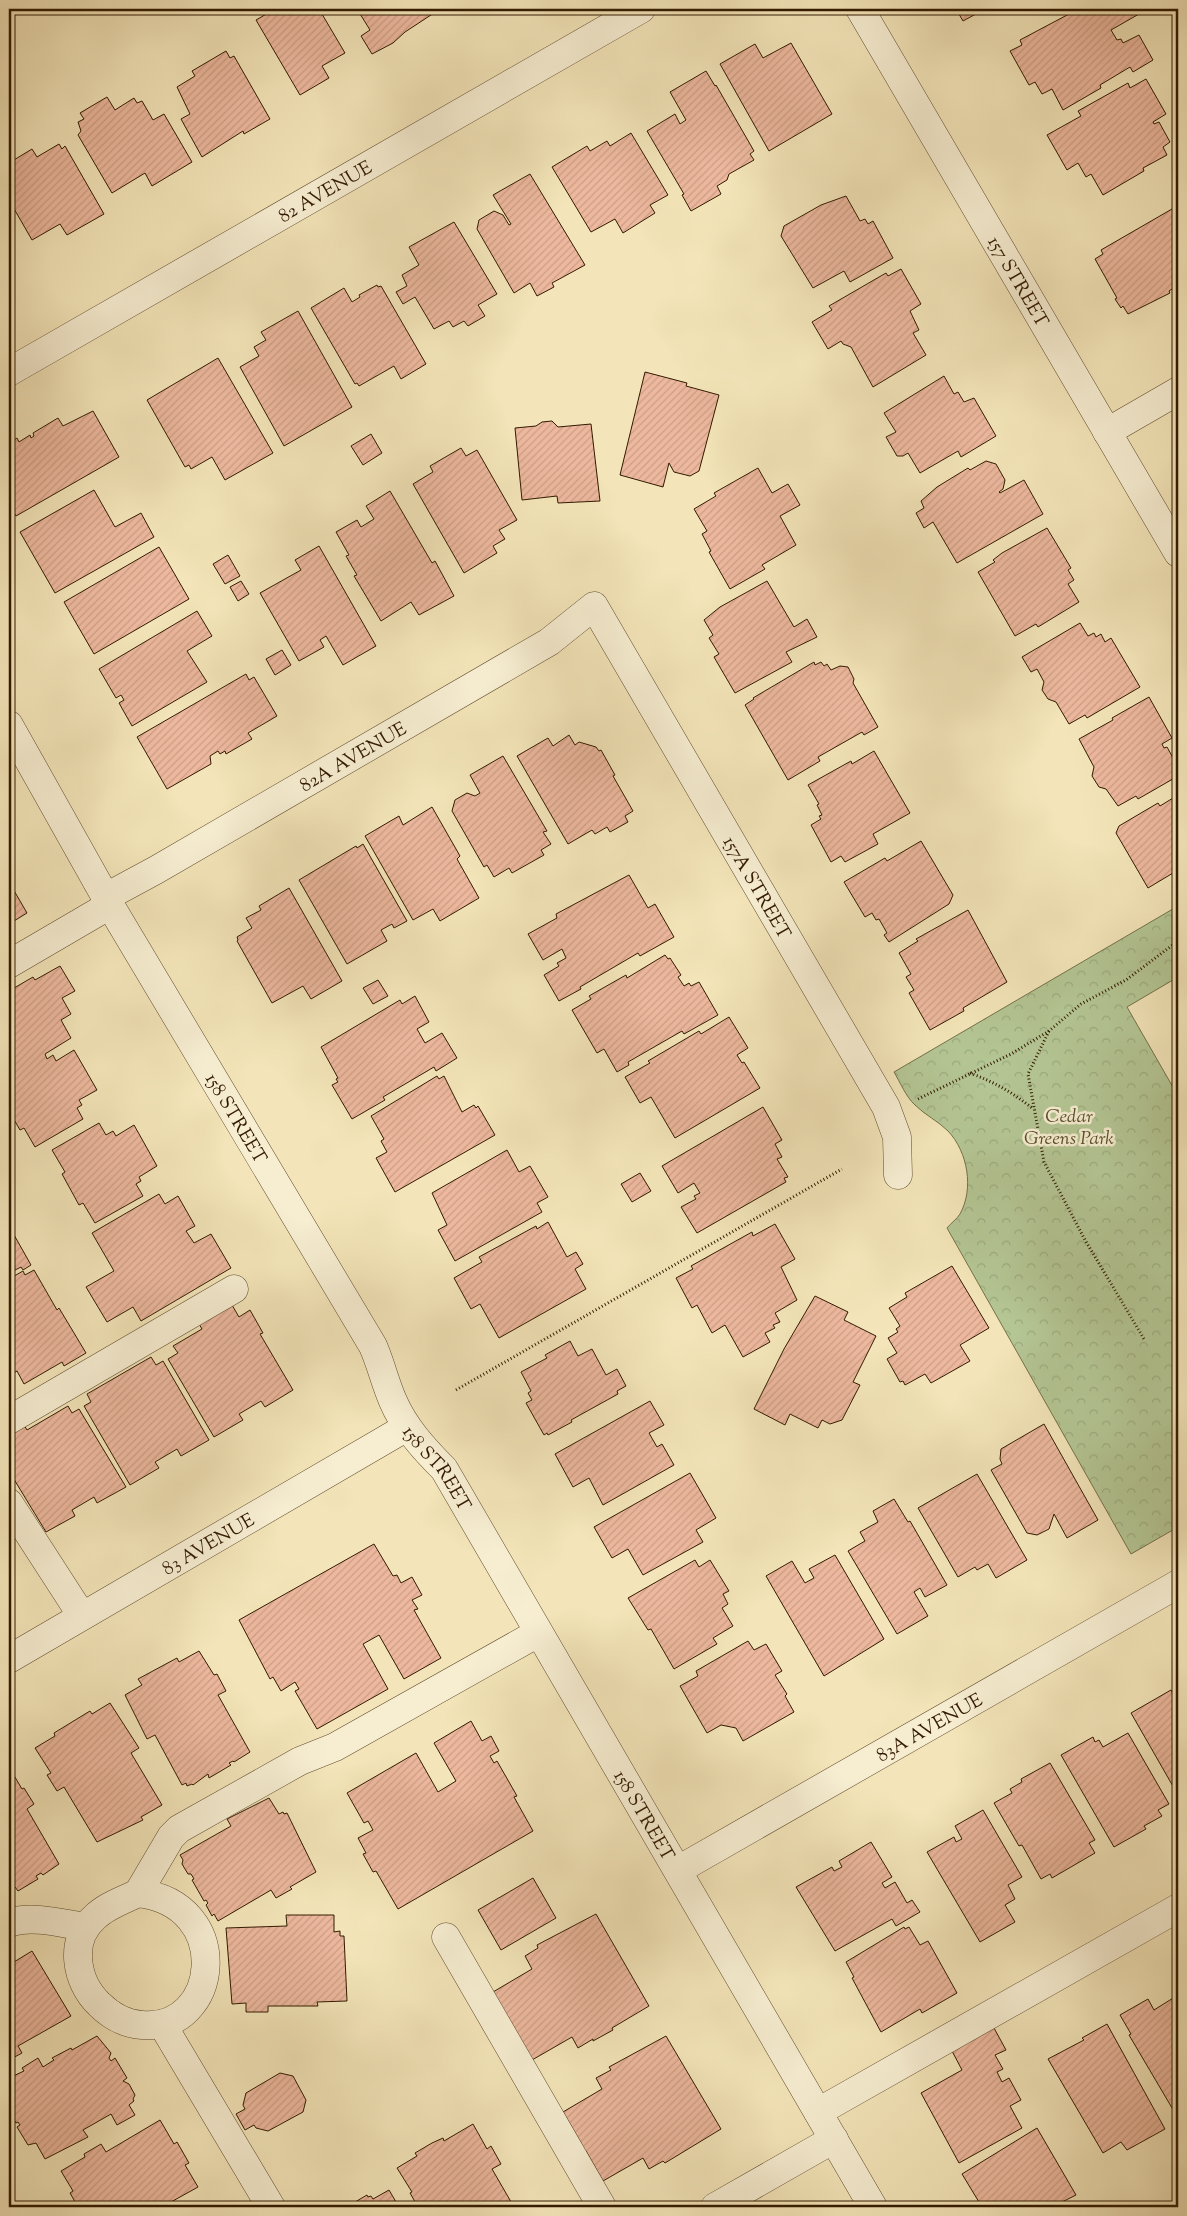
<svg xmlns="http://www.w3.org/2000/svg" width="1187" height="2216" font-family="'Sorts Mill Goudy',serif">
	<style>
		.park { fill: url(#park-crowns); stroke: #73704a }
		.building { fill: url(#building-hatch); stroke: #321a00 }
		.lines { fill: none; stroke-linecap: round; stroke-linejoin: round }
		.minor-casing { stroke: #624d2e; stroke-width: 29 }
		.path { stroke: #321a00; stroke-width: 3; stroke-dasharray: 1 2.5; stroke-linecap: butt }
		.minor { stroke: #f7eed2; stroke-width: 28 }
		.labels { text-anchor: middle; stroke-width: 5; stroke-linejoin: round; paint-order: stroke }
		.street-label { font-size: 19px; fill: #321a00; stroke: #f7eed2 }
		.park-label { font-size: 19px; font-style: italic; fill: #594e2c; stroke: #f7eed2 }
	</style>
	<defs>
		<pattern id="park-crowns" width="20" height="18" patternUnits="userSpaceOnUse" patternTransform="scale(1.25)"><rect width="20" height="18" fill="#b4c694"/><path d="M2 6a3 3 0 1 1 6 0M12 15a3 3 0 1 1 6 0" fill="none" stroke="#9baa7e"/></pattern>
		<pattern id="building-hatch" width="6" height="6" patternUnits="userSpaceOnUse" patternTransform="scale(1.25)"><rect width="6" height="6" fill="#edb89e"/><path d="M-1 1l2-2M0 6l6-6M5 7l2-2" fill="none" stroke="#cc9e86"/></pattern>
	</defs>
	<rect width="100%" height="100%" fill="#f3e5b9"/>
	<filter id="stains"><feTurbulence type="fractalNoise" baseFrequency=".004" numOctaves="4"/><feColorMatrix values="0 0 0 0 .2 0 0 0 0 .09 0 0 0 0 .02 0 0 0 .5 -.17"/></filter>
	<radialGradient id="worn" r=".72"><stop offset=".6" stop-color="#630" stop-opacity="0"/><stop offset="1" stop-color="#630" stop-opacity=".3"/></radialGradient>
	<path class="park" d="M1178 906V977L1127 1007 1178 1096V1527L1131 1554 947 1228C951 1223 957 1219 960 1214 974 1189 968 1152 948 1131 938 1121 925 1115 915 1105 906 1097 900 1082 894 1072Z"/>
	<g class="building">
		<polygon points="275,9 285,9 289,15 298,9 319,9 345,53 322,66 329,78 300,95 256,20"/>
		<polygon points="357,9 431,9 434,13 405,32 393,43 372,54 361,36 370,30"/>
		<polygon points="956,9 985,9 963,21"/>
		<polygon points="1070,9 1136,9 1139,14 1111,30 1117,40 1121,39 1123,43 1139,35 1153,60 1133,72 1130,67 1100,85 1101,88 1063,110 1052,89 1042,94 1035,82 1029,85 1010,51 1022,45 1020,40 1069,14 1067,11"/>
		<polygon points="791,43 832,114 769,151 720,64 755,44 763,58"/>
		<polygon points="226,51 230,58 234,56 270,119 244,134 243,131 202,157 181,119 190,114 177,87 195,76 192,71"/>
		<polygon points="706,71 715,86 716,85 754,151 750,154 754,160 729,174 727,180 717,186 721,194 691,211 682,195 684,194 647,131 675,114 680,124 686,120 670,92"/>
		<polygon points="1146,79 1166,114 1153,122 1154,124 1159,122 1170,142 1163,147 1167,155 1143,168 1144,171 1103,195 1091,174 1086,177 1078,163 1067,170 1047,135 1081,116 1078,111 1128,83 1130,88"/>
		<polygon points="107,97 115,110 134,98 137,103 142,101 153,120 164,114 192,162 152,186 145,173 112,193 78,135 81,131 78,122 84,119 80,113"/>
		<polygon points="631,133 668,195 650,205 655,213 623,233 615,219 591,232 552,167 587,146 590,151 607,141 610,146"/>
		<polygon points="59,144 62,149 65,146 104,214 67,235 60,224 32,240 9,200 9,163 32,149 37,157"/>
		<polygon points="530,174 585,265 552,283 554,287 537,296 530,283 514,293 477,229 479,220 494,211 503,215 509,225 511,224 493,195"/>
		<polygon points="846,196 860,221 865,219 868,224 873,221 893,258 850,282 844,271 813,288 781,236 784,226 821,205"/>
		<polygon points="1172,209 1174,212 1178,210 1178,285 1169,291 1170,293 1128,314 1123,306 1121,308 1115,299 1117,298 1095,259 1103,254 1101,250"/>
		<polygon points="454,222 497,294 478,305 485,316 468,326 464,321 453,327 449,321 434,329 415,297 403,304 396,292 407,286 402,275 419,265 409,247"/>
		<polygon points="901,269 921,304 910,311 919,330 913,333 926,355 873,387 851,347 843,344 841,341 828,349 812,322 832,310 829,306 886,273 888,276"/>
		<polygon points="377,285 378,287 381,286 426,364 401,379 394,366 359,386 357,383 355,384 311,308 344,288 352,302 360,297 359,295"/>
		<polygon points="298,311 352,407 284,446 240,367 259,356 254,347 266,340 261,332"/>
		<polygon points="218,358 273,453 225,480 212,457 191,469 189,465 185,467 147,400"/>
		<polygon points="645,372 687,383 686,386 719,395 699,471 690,476 674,472 669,463 663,487 620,475"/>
		<polygon points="944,376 954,394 958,392 964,402 974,398 996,436 961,457 958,451 920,473 908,453 903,456 897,456 886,437 896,432 884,413"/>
		<polygon points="93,411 119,457 16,516 9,504 9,443 17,438 19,442 30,435 31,438 34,436 33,433 58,418 63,426"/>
		<polygon points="552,421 558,427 591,424 600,501 558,503 557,496 522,500 515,428 536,426 542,422"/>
		<polygon points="371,434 382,453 363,465 351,446"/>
		<polygon points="461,448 466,456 477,450 517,520 499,530 505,539 493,546 497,553 464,573 413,484 433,472 430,466"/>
		<polygon points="986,461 996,464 1005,480 1003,489 999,492 1000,493 1024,480 1043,514 957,563 933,522 924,528 916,513 924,508 921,501 937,487 968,468 970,470"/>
		<polygon points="758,468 772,493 788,484 800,505 780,516 796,545 762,565 765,569 730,589 709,552 711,551 702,534 707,531 694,509 716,496 714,493"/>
		<polygon points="94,490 115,527 141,513 154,537 55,593 20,532"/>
		<polygon points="390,491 432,563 435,561 454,596 419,615 411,602 381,621 354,576 357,575 346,556 349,555 336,532 357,520 361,527 374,519 366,506"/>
		<polygon points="1047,528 1071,568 1068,570 1074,580 1068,584 1079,602 1038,627 1036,624 1015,636 978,572 995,562 993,560 1002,553"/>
		<polygon points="319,546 376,646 343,665 326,636 320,640 324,647 299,661 260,593 301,570 295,560"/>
		<polygon points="159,547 189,599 94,654 64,602"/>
		<polygon points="228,555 240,576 225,584 213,564"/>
		<polygon points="241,581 249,594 238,601 230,587"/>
		<polygon points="767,581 794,627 807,619 817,637 786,652 792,662 735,693 714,657 719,654 709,638 713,635 704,620 720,607"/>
		<polygon points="197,611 212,636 187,651 207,682 132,726 119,703 124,700 121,695 116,698 99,669"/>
		<polygon points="1080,623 1088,636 1094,633 1096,637 1101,634 1105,642 1111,638 1140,687 1087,718 1085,715 1069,724 1056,702 1048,699 1042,690 1044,682 1037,669 1031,672 1022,657"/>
		<polygon points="282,650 291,665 275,675 266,659"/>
		<polygon points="814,662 815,665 821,662 824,666 827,664 831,670 840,666 848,667 854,679 853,683 878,727 864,735 862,732 818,757 820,761 788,780 745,705 754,699 753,698"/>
		<polygon points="246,674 249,680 254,677 277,716 248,733 252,739 226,754 225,751 220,754 218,751 210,756 211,764 167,789 137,737"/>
		<polygon points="1149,697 1172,738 1162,744 1164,748 1167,747 1178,767 1178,776 1138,799 1136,796 1118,806 1106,789 1099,787 1092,776 1094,767 1079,739 1113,720 1112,718"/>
		<polygon points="569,735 575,745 579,742 596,747 599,751 601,750 615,775 613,776 633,811 625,816 628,822 610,832 607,827 595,834 592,830 568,844 517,756 548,738 553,746"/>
		<polygon points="874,751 910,813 873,834 878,844 845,862 841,856 831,862 811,825 821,819 819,816 822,815 817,805 819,804 808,785 851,761 852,764"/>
		<polygon points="503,756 547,831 543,832 551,844 541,850 544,855 512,873 509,868 494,877 487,865 484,867 452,811 455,800 467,793 475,796 480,793 470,775"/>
		<polygon points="1178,795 1178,870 1148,888 1116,833 1119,826 1158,803 1160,806"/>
		<polygon points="432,807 460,856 457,859 479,898 440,921 433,909 413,920 365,836 399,816 403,825"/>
		<polygon points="921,841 953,895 949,904 889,942 884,935 887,933 879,919 876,920 872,913 865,917 844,882 885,858 887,861"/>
		<polygon points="363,844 407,921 394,928 392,924 381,930 387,941 347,964 299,880 356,846 357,848"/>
		<polygon points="629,875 648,908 655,904 674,937 640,956 638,953 580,987 581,989 559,1001 544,975 559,966 557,963 566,958 562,949 543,960 528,934 557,918 556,914"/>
		<polygon points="9,882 27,913 9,924"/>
		<polygon points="289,888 342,981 311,999 303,986 272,1003 237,941 238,940 237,937 252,928 246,918 261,910 259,906"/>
		<polygon points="968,910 1007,982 963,1008 964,1011 930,1030 909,993 914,990 906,977 911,974 899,953 918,941 916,939"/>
		<polygon points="665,955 668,959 670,958 681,975 678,977 684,986 689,983 691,986 699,982 718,1015 684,1034 682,1031 628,1062 629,1065 617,1072 604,1049 597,1053 572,1010 591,999 589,996 626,975 627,978"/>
		<polygon points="60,966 75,991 62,998 71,1014 61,1020 71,1038 45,1054 47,1059 53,1055 56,1061 74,1050 97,1090 79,1100 82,1105 77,1108 83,1119 35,1147 24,1128 20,1130 9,1111 9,991 33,977 35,980"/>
		<polygon points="378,980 388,996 373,1004 363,988"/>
		<polygon points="415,996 429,1022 417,1029 425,1043 442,1033 457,1058 436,1071 434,1067 383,1097 385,1100 352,1119 332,1085 338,1082 336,1079 338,1078 321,1047 400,1000 402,1004"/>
		<polygon points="729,1017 748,1048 737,1055 742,1063 744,1062 760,1088 675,1138 651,1097 640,1103 625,1077 650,1063 648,1061 699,1031 701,1034"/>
		<polygon points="437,1076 439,1079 444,1076 462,1112 474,1105 476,1108 478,1106 495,1135 395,1192 376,1158 387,1152 381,1141 384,1139 371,1116"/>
		<polygon points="763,1107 782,1140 775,1144 782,1157 777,1159 788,1177 784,1178 786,1182 697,1233 681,1207 696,1199 694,1196 700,1193 694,1183 678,1193 662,1166"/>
		<polygon points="99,1123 106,1135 113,1131 116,1136 134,1125 157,1166 139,1177 141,1181 136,1184 143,1196 95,1223 83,1203 79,1205 62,1174 65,1172 52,1150"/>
		<polygon points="507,1150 519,1172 530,1166 548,1197 537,1203 542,1212 455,1261 438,1230 447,1225 432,1193"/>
		<polygon points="640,1173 651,1191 632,1202 621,1184"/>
		<polygon points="159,1194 165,1204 178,1196 195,1226 186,1231 194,1243 211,1234 231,1268 141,1321 133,1307 107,1322 86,1287 114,1271 92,1233"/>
		<polygon points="548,1222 567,1257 576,1252 583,1264 575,1269 586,1289 499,1338 480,1304 471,1309 454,1278 482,1262 479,1257 536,1226 537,1229"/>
		<polygon points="775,1224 795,1259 781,1267 797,1300 775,1313 780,1322 773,1325 775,1328 765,1333 770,1342 743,1357 725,1325 712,1333 697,1305 692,1308 676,1278 693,1269 691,1266 752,1232 753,1236"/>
		<polygon points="9,1226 31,1265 23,1270 21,1267 9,1273"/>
		<polygon points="952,1266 989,1328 960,1345 970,1361 931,1383 925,1374 905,1385 903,1381 900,1382 887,1359 897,1353 888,1338 898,1332 896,1329 900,1326 889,1308 907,1297 905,1293"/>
		<polygon points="34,1270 57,1310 59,1308 86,1353 64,1366 62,1362 24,1384 17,1371 9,1376 9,1279 23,1271 25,1275"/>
		<polygon points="815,1296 848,1312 844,1320 876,1336 853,1382 860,1385 842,1420 830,1424 822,1420 818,1428 790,1414 785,1425 754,1409 784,1349"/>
		<polygon points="232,1305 239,1317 250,1310 263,1333 260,1334 293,1390 265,1407 261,1401 239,1414 243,1420 214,1437 168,1359 178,1353 173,1346 202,1329 199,1324"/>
		<polygon points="570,1341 578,1356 592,1349 606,1375 617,1369 626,1386 617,1391 618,1394 571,1420 572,1422 548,1435 547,1433 544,1435 526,1403 532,1400 528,1393 531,1391 521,1372 547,1358 545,1355"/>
		<polygon points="151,1357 156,1365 163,1361 209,1440 181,1456 177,1449 155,1462 159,1468 130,1485 84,1406 91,1402 87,1394"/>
		<polygon points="650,1401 664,1425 649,1433 657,1447 662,1444 674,1465 603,1505 589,1478 573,1487 555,1454"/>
		<polygon points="68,1406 72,1413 79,1409 126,1487 97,1503 94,1497 72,1510 75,1516 46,1532 12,1476 9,1477 9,1450 11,1448 9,1444 9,1434 24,1425 27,1430"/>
		<polygon points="1044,1424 1098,1520 1067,1538 1054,1514 1049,1529 1037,1535 1027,1533 991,1470 1002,1464 1000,1459 1001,1449"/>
		<polygon points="690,1473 716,1518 696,1530 703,1542 643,1575 628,1549 612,1558 594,1527"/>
		<polygon points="977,1474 1027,1560 996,1578 988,1564 977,1570 975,1567 958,1577 918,1508"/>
		<polygon points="894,1499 908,1522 910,1521 947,1585 925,1597 920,1588 914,1592 928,1616 897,1634 848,1551 865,1541 860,1532 878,1522 873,1511"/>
		<polygon points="374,1544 393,1576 397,1575 401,1583 412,1577 422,1595 412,1600 418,1609 414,1610 441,1658 404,1679 379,1635 363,1644 388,1689 317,1729 295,1691 299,1689 295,1682 281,1691 273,1677 270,1679 239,1620"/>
		<polygon points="835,1555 884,1639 824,1676 766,1576 792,1561 805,1583 814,1578 809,1569"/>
		<polygon points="695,1560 699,1567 710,1560 729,1591 723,1594 728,1604 722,1608 733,1626 713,1638 717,1644 674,1669 651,1629 648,1630 628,1598"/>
		<polygon points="748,1641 754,1650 766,1644 782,1671 775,1675 787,1694 785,1696 794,1712 743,1741 736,1728 721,1725 707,1733 680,1686 698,1676 696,1671"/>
		<polygon points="199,1651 214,1675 217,1674 226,1691 218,1695 250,1752 234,1762 233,1761 229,1763 231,1765 209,1778 208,1774 193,1785 192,1784 187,1786 186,1783 182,1785 155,1735 147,1739 125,1695 142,1685 138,1679 177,1658 179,1662"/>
		<polygon points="1171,1690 1175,1698 1178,1696 1178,1795 1131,1713"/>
		<polygon points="110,1703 139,1748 131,1753 162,1805 141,1817 143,1820 97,1842 64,1787 57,1791 47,1775 51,1773 35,1748 55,1736 54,1733 90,1711 92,1714"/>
		<polygon points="471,1721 482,1741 491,1736 499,1751 490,1756 494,1763 497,1761 517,1796 514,1797 533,1831 398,1909 376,1871 373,1872 363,1854 366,1853 358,1838 373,1830 368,1821 364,1823 347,1793 416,1753 438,1792 456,1781 434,1743"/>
		<polygon points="1128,1733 1169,1804 1158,1810 1162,1816 1144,1826 1146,1829 1114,1847 1061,1755 1093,1737 1095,1742 1099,1740 1103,1747"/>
		<polygon points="1050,1763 1095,1840 1089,1843 1095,1853 1052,1878 1050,1874 1041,1879 1022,1845 1019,1846 994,1803 1012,1793 1010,1789 1022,1782 1021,1779"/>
		<polygon points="9,1767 22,1789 24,1788 34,1804 27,1809 59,1864 43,1875 41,1873 36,1876 38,1879 18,1891 15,1887 11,1889 13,1892 9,1895"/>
		<polygon points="269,1798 279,1814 283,1812 284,1814 287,1813 316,1872 290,1887 292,1889 276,1898 271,1890 218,1921 214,1914 212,1916 206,1905 208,1903 206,1900 204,1901 192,1880 194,1879 191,1874 188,1874 182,1864 183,1860 180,1855 231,1826 227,1819"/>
		<polygon points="983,1810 1022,1877 1008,1885 1015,1899 1005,1905 1015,1922 980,1942 927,1852 954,1837 956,1842 962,1839 955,1826"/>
		<polygon points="871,1842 892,1877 882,1883 885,1888 895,1882 907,1903 912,1900 920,1912 896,1926 892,1919 835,1951 796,1887 832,1867 834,1871 842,1867 839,1861"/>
		<polygon points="533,1878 556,1918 501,1950 478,1910"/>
		<polygon points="596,1914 649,2006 612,2028 613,2030 593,2041 593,2039 578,2048 572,2037 532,2060 493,1992 532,1969 525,1956 538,1948 537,1945"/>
		<polygon points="286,1915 334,1915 334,1932 340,1931 340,1936 344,1936 347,2001 317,2002 318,2006 268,2006 268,2012 246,2012 246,2003 232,2004 226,1928 287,1926"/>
		<polygon points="904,1927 905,1929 909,1927 920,1945 928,1941 957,1993 922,2013 920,2009 881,2032 852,1978 854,1977 846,1962"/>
		<polygon points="32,1951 71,2016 18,2046 22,2053 9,2060 9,1965"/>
		<polygon points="1178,1995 1178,2112 1175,2113 1129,2035 1131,2034 1120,2015 1148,1999 1154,2010"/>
		<polygon points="1107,2024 1165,2129 1127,2150 1121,2142 1103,2153 1048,2059 1084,2040 1082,2038"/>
		<polygon points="994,2028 1006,2050 995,2055 1003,2069 997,2072 1002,2082 1009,2078 1021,2100 1010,2106 1022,2128 959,2163 921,2093 962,2070 952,2051"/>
		<polygon points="97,2036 111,2053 109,2058 111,2061 115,2058 127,2078 123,2081 129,2084 135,2095 133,2099 134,2101 129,2105 135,2115 117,2125 111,2114 83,2130 88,2137 45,2159 36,2143 28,2145 17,2127 20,2125 18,2122 16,2123 9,2112 9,2108 11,2107 9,2102 9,2078 24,2071 22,2068 38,2058 43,2067 54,2060 52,2058 71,2048 72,2050"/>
		<polygon points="666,2036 721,2129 665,2163 663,2161 649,2169 643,2158 603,2181 586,2151 584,2152 580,2144 581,2143 563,2112 602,2089 596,2078 611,2070 609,2067"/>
		<polygon points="280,2073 293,2076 306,2100 303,2112 268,2131 256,2128 254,2125 245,2130 236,2114 245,2109 243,2105 246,2093"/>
		<polygon points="160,2120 174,2144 177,2142 189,2163 185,2165 198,2187 162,2207 78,2207 70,2193 73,2191 61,2171 85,2157 84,2154 101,2144 106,2152"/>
		<polygon points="473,2124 487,2149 491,2146 501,2164 492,2169 514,2207 418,2207 410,2193 412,2192 397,2168 417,2156 415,2153 432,2143 443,2138 444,2141"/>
		<polygon points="1037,2128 1076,2195 1058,2204 1059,2207 991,2207 989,2204 982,2207 962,2174"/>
		<polygon points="389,2190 399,2207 351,2207 350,2205 367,2195 368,2197 371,2196 373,2199"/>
	</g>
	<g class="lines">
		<defs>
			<g id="minor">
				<path id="s1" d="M860 9 1178 553"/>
				<path id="s2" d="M9 372 641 9"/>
				<polyline points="1107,432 1178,391"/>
				<path id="s3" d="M9 725 110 905 373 1346C381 1364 385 1383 393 1401 404 1427 424 1449 444 1469L873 2207"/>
				<path id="s4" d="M106 897 156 870 549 642 594 606 886 1107 897 1137 898 1175"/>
				<polyline points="9,964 110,905"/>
				<polyline points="9,1420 234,1289"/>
				<polyline points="9,1503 82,1616"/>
				<path id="s5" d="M9 1659 407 1427"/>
				<path id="s6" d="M678 1870 1178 1584"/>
				<polyline points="138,1893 171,1837 179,1829 300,1761 335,1747 538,1633"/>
				<path d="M138 1893C235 1904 220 2032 142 2025 126 2024 111 2016 99 2004 76 1982 68 1940 95 1917 106 1906 124 1900 138 1893Z"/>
				<path d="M9 1923C31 1915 61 1923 85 1927"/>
				<polyline points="446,1937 602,2207"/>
				<polyline points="162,2024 271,2207"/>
				<polyline points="818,2112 1178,1908"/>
				<polyline points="715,2207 834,2139"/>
			</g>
		</defs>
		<use href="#minor" class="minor-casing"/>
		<g class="path">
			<polyline points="1049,1031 1028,1074 1044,1162 1085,1240 1144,1339"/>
			<path d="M970 1073C994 1082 1012 1092 1032 1108"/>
			<polyline points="918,1099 1011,1054 1049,1031 1081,1004 1126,980 1178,941"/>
			<polyline points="456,1390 842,1169"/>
			<polyline points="9,1718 13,1726"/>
		</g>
		<use href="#minor" class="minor"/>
	</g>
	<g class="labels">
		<g class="street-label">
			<text dy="7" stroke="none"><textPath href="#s2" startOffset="364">82 AVENUE</textPath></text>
			<text dy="7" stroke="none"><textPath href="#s1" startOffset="315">157 STREET</textPath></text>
			<text dy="7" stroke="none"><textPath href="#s4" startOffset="284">82A AVENUE</textPath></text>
			<text dy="7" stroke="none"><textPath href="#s4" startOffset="894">157A STREET</textPath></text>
			<text dy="7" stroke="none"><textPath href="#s3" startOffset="454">158 STREET</textPath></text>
			<text dy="7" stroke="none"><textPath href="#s3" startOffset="859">158 STREET</textPath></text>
			<text dy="7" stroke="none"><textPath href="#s5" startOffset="230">83 AVENUE</textPath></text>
			<text dy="7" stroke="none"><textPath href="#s6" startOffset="289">83A AVENUE</textPath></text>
			<text dy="7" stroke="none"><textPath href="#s3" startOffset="1264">158 STREET</textPath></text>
		</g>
		<g class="park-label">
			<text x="1069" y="1122">Cedar<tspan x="1069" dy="22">Greens Park</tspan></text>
		</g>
	</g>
	<rect width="1187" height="2216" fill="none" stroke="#f3e5b9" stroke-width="30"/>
	<rect x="10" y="10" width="1167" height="2196" fill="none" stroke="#321a00" stroke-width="2.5"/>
	<rect x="15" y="15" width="1157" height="2186" fill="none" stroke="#321a00"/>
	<rect width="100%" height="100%" filter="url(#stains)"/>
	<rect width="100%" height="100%" fill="url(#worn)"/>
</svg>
